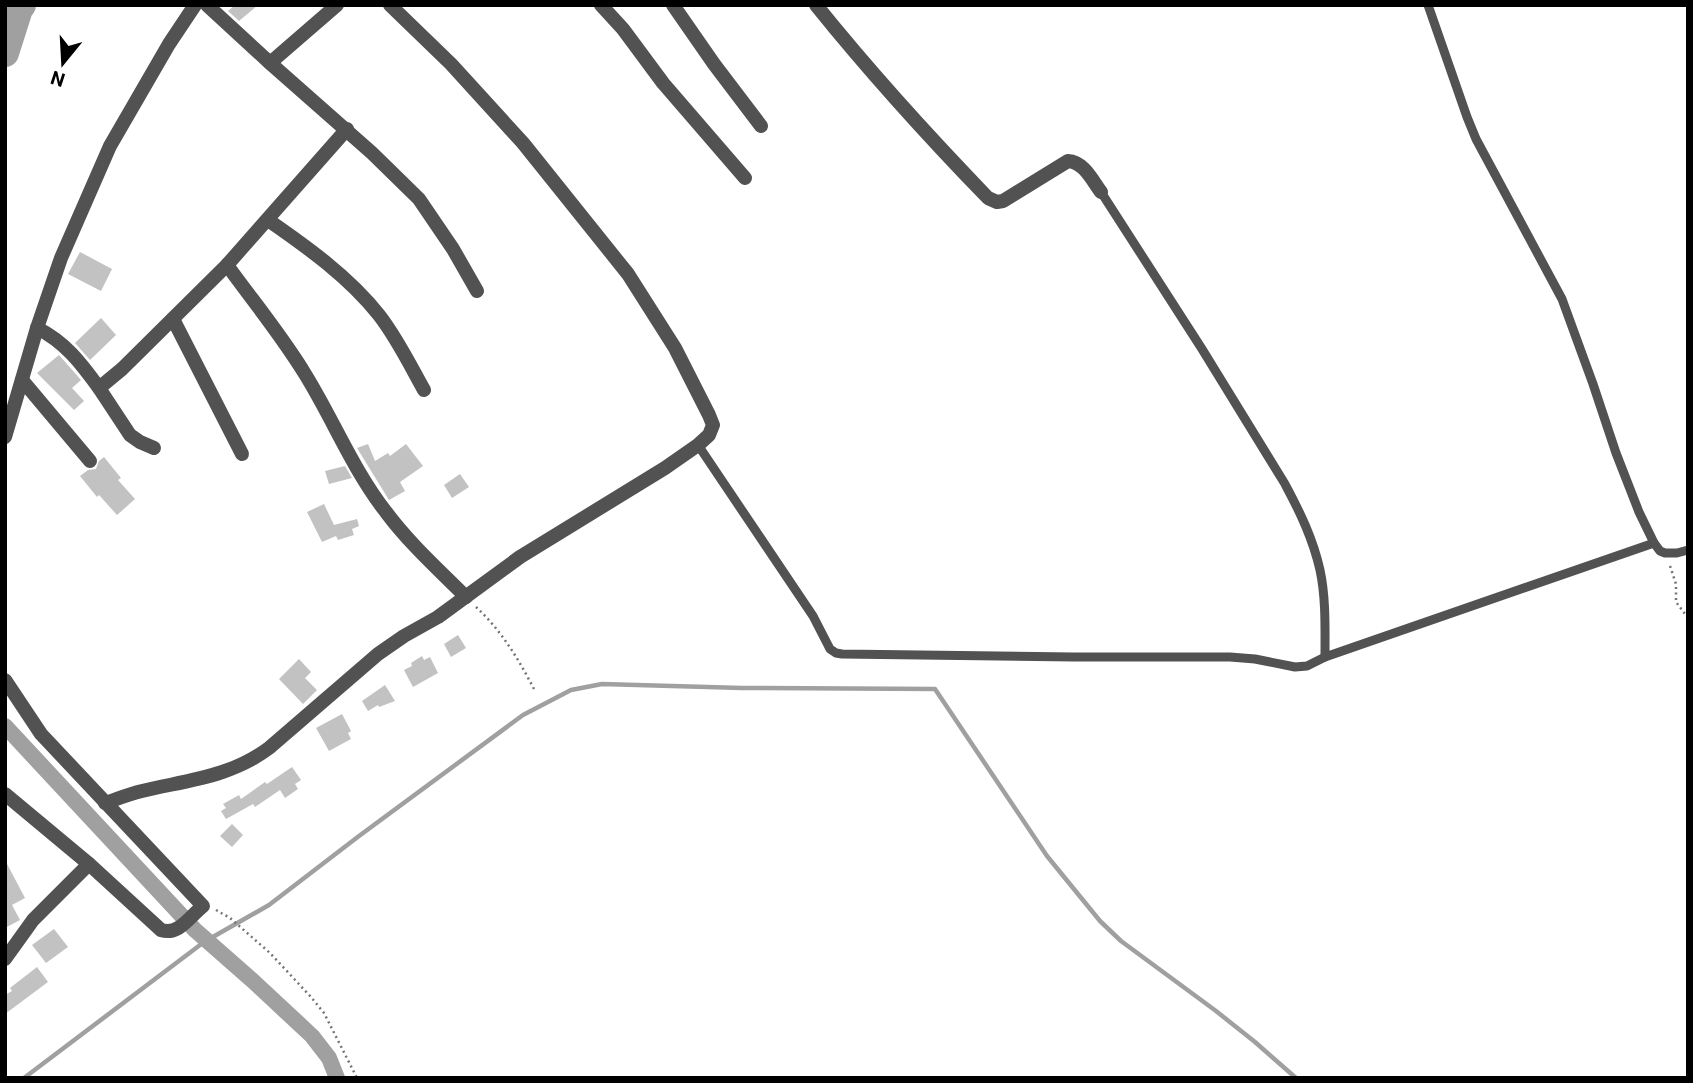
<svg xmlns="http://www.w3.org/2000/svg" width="1693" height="1083" font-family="Roboto,sans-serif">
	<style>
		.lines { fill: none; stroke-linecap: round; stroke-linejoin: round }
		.stream { stroke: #a0a0a0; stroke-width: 4.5 }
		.canal { stroke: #a0a0a0; stroke-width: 16 }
		.river { stroke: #a0a0a0; stroke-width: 28 }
		.building { fill: #c2c2c2 }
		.path { stroke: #747474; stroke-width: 2.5; stroke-dasharray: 2 3.5; stroke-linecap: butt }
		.service { stroke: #525252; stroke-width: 9 }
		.minor { stroke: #525252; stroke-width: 14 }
	</style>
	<rect width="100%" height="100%" fill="#fff"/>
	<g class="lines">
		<polyline class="stream" points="24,1078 204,942 269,905 359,836 523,715 571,690 602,684 742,688 935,689 1047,856 1100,921 1121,941 1216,1011 1255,1042 1296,1078"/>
		<polyline class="canal" points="5,726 195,930 253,981 312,1036 329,1058 337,1078"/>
		<polyline class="river" points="5,53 19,9 22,5"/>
	</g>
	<g class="building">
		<polygon points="235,5 258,5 239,21 228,11"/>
		<polygon points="80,252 112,269 101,291 68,274"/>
		<polygon points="101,318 116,335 90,360 75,343"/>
		<polygon points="59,355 81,380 72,388 84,401 74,410 37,373"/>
		<polygon points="368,444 375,461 388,453 390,456 406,444 423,466 400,482 405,491 389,500 357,448"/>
		<polygon points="104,457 121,478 118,480 135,499 117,515 99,495 97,497 80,476 88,470 96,469 99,461"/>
		<polygon points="345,466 352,478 329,484 325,471"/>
		<polygon points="460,474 469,487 452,498 444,485"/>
		<polygon points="324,504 334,525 357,519 359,526 352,529 354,535 338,540 336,536 322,542 307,512"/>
		<polygon points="458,635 466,648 451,657 444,644"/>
		<polygon points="422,656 424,660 430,657 438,673 413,687 404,670 412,666 411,663"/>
		<polygon points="299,659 311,672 305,678 317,690 303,704 279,679"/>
		<polygon points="385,685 395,701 379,707 378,705 368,711 362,701"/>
		<polygon points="342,714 351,731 348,733 351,739 329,751 316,728"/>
		<polygon points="292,767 301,780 295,784 298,789 285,798 280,790 255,807 253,804 226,819 221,811 226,808 223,804 239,795 241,799 265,782 267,784"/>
		<polygon points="232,824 243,835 232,847 220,836"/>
		<polygon points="5,860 25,898 12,905 20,920 5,928"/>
		<polygon points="54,929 68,947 46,963 32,945"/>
		<polygon points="37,967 48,982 5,1014 5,995 12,991 10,988"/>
	</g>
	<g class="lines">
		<g class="path">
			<polyline points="1670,566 1676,584 1676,602 1688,618"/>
			<path d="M476 607C502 631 519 660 535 691"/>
			<polyline points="216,910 230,918 270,953 311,997 324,1013 357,1078"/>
		</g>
		<g class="service">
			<polyline points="1428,5 1467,117 1476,139 1562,299 1593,384 1616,453 1639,512 1654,543 1660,551 1665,553 1677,553 1688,550"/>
			<path d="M1101 192 1202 349 1285 484C1300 512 1313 539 1320 570 1326 598 1325 628 1325 657"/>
			<polyline points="698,445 813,616 830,649 836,653 842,654 1074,657 1230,657 1255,659 1295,667 1307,666 1325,657 1654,543"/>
		</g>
		<g class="minor">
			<polyline points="207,5 270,63 372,153 419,199 453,249 477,291"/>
			<polyline points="601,5 623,29 663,83 745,178"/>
			<polyline points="673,5 714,64 761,126"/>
			<path d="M816 5C870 72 928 136 988 198L997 202 1003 201 1068 161C1084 162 1092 180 1101 192"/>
			<polyline points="270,63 337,5"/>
			<path d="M268 220C307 247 349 277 379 315 397 338 410 365 424 390"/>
			<path d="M227 265C253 301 282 336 305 374 333 419 353 470 386 512 409 543 439 570 466 597"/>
			<polyline points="173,319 242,454"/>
			<path d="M37 328C65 342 81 363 99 388L122 369 227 265 347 129"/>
			<polyline points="22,380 90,461"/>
			<polyline points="99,388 130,435 140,442 154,448"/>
			<polyline points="5,437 37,328 61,258 110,146 169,44 195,5"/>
			<path d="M5 680 41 734 203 906C190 916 179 936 161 930L89 864 5 794"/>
			<path d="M105 803C117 799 129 794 142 791 188 780 230 777 269 748L378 654 404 636 438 617 520 557 665 468 698 445 709 435 713 425 709 415 675 348 628 274 523 143 451 64 390 5"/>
			<polyline points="5,959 33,920 89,864"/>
		</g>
	</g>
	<rect width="1693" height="1083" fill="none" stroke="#000000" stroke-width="14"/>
	<g transform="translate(63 63) rotate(198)" stroke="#ffffff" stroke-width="5" paint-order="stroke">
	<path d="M0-5L12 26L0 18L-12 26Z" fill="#000000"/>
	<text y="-10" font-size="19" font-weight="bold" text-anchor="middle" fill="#000000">N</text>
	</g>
</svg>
